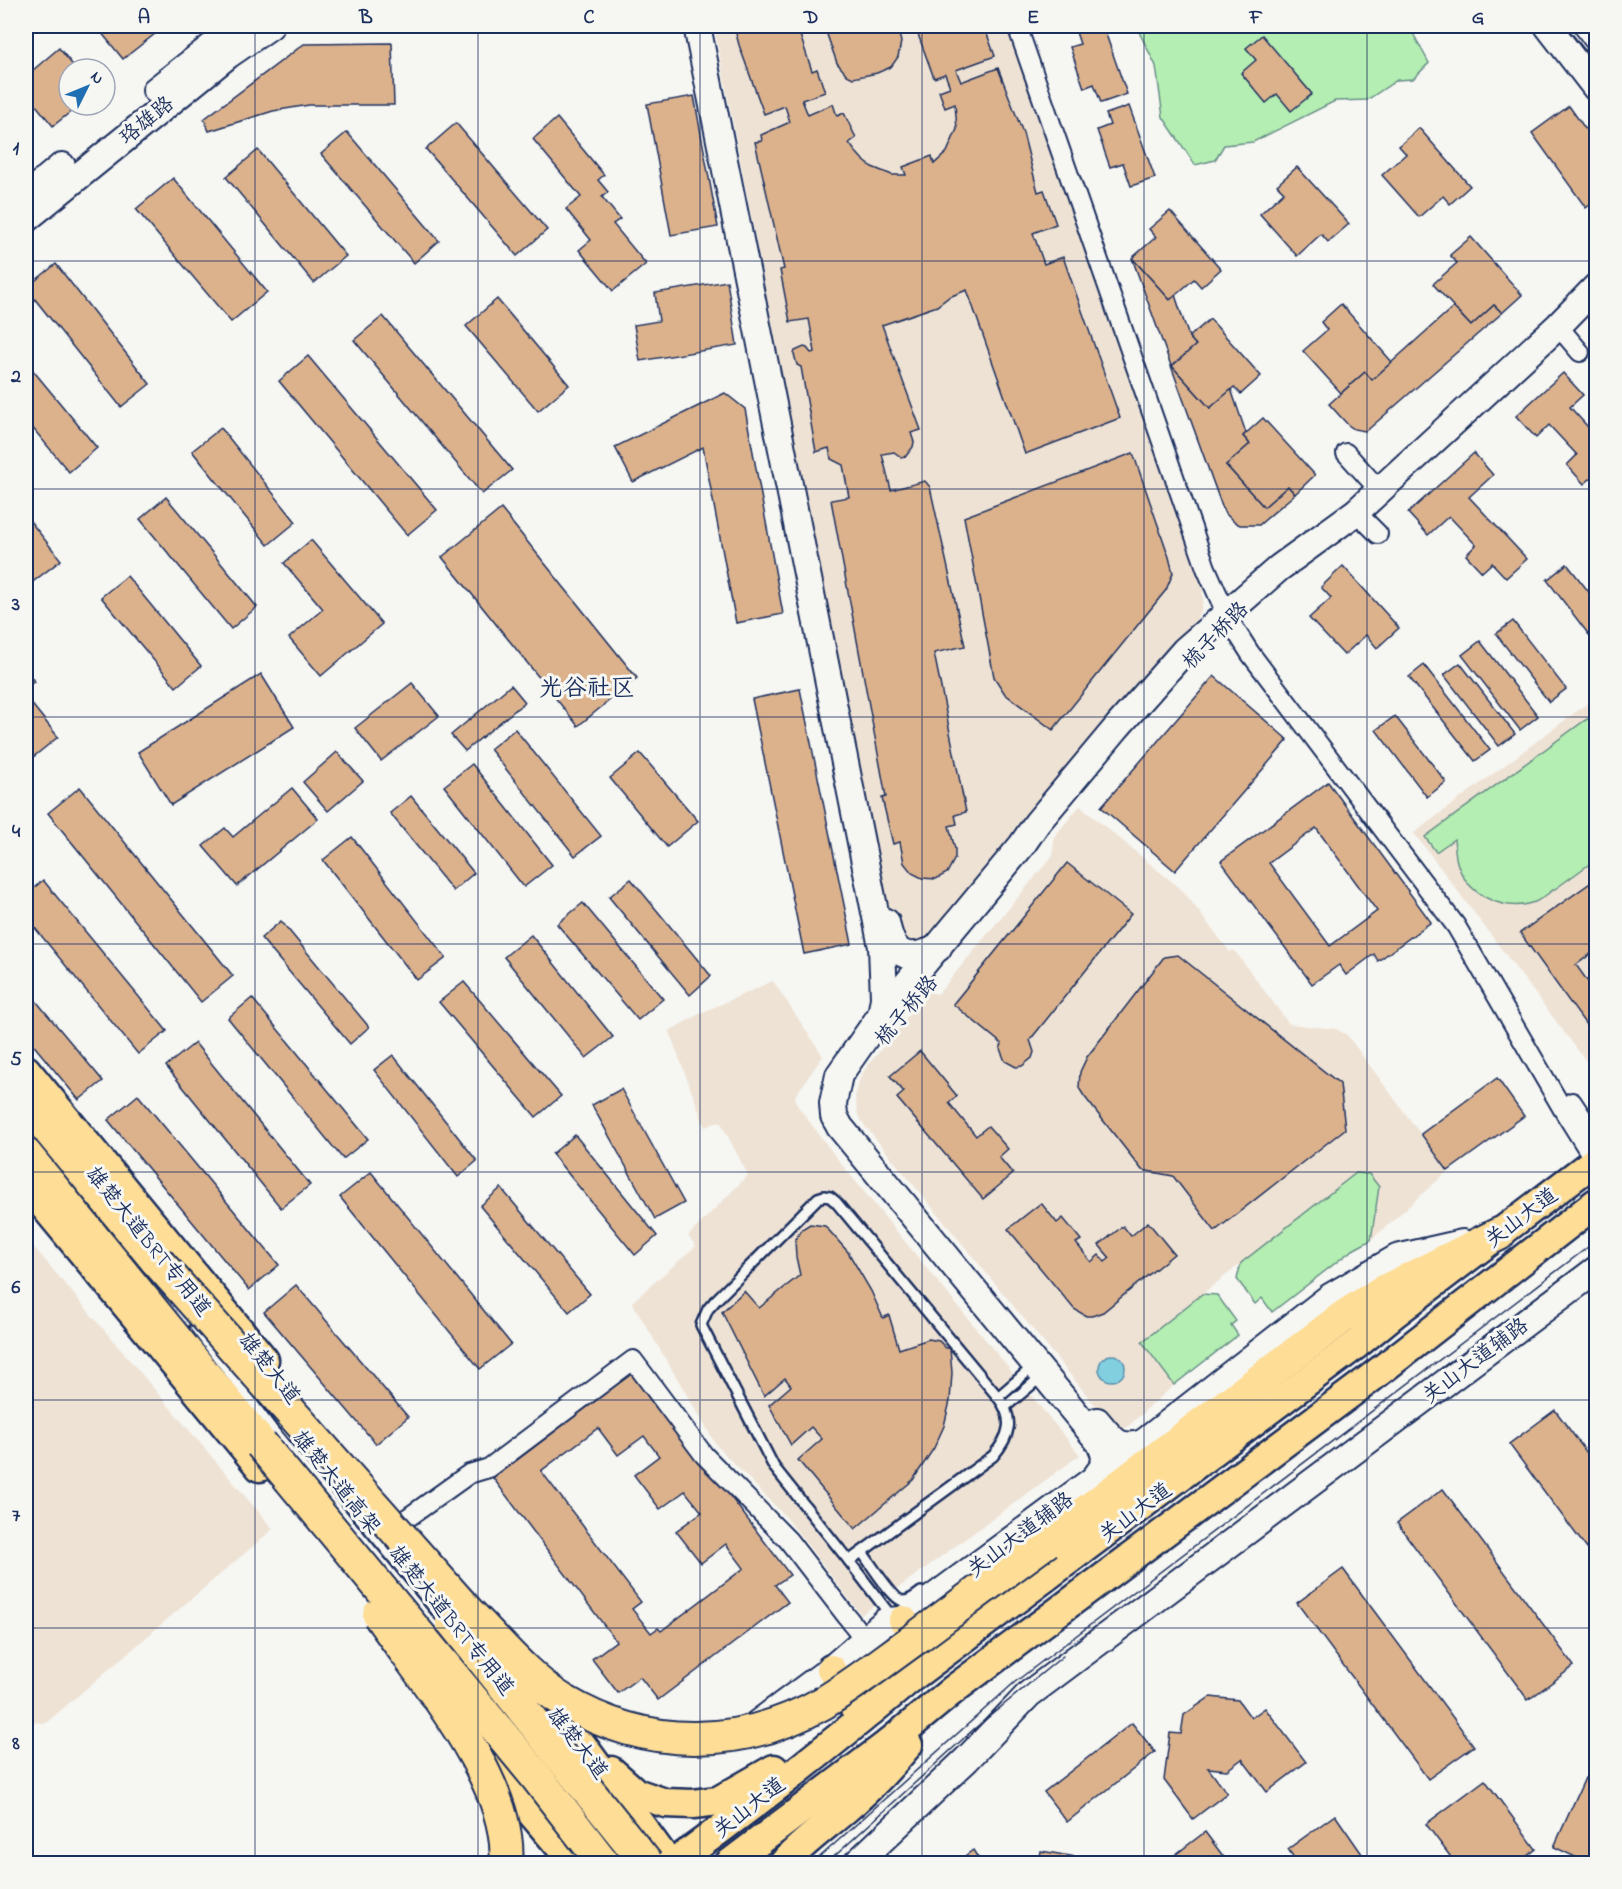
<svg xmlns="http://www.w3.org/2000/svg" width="1622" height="1889" font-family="'Indie Flower','LXGW WenKai TC',sans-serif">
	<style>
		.built { fill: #eee2d4 }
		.green { fill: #b4eeb2; stroke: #688e88; stroke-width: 1.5 }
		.water { fill: #82cfe0; stroke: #598fac; stroke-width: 1.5 }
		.building { fill: #dcb28d; stroke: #1b2f5e; stroke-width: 1.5; fill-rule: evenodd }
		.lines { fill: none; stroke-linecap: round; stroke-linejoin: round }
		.lane-casing { stroke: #1b2f5e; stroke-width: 14 }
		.street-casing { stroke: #1b2f5e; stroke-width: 22 }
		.secondary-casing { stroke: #1b2f5e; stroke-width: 30 }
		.primary-casing { stroke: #1b2f5e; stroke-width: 33 }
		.highway-casing { stroke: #1b2f5e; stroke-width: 36 }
		.lane { stroke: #f6f6f2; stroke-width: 9 }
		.street { stroke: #f6f6f2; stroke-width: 18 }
		.secondary { stroke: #f6f6f2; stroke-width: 26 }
		.primary { stroke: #fedd96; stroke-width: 28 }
		.highway { stroke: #fedd96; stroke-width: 32 }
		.tram { stroke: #1b2f5e; stroke-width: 1.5 }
		.highway-bridge-casing { stroke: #1b2f5e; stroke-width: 36; stroke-linecap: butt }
		.highway-bridge { stroke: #fedd96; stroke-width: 32 }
		.grid { fill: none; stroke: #1b2f5e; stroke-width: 1.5; stroke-opacity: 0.55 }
		.labels { text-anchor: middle; stroke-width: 6; stroke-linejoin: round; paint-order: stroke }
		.street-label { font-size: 21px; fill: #1b2f5e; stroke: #f6f6f2 }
		.quarter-label { font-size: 24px; fill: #1b2f5e; stroke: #f6f6f2 }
		.neatline { fill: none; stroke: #1b2f5e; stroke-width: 2 }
		.grid-label { font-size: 20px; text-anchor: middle; font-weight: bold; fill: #1b2f5e }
	</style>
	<rect width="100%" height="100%" fill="#f6f6f2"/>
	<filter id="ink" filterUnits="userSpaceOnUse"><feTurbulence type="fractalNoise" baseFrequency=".0167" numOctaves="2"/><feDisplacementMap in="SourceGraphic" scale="12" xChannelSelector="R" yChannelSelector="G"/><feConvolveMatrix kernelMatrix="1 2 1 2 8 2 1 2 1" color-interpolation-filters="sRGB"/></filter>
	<g filter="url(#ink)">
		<g class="built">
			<polygon points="714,26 1012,26 1202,576 1203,600 1201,610 1193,627 922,949 891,932"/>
			<polygon points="1596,697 1596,1072 1595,1073 1414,833"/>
			<polygon points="1080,806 1183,891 1230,952 1234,950 1289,1024 1336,1029 1347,1035 1448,1171 1371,1240 1379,1187 1369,1174 1356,1174 1142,1341 1174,1385 1126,1428 1115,1429 865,1126 858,1115 855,1097 860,1078 866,1068 927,992 938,994 1053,855 1054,837"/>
			<polygon points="773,981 823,1056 795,1096 797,1105 838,1160 1080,1455 861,1615 786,1517 717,1446 632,1302 696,1246 688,1236 748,1175 720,1121 705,1127 669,1031 701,1013"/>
			<polygon points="26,1238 273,1529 46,1723 26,1722"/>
		</g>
		<g class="green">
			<polygon points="1136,26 1409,26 1429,63 1413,79 1397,80 1367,100 1335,101 1253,142 1224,145 1215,160 1195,165 1163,117 1156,66"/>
			<path d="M1596 714V859C1583 869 1569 879 1555 889 1548 893 1542 899 1535 902 1504 913 1466 895 1457 862 1455 855 1455 847 1454 839L1436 852 1425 837 1584 721Z"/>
			<polygon points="1356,1173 1369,1174 1379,1187 1371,1240 1351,1251 1272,1312 1262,1298 1255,1304 1237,1279 1241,1263"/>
			<polygon points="1202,1294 1217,1295 1236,1321 1231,1325 1238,1335 1174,1385 1142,1342"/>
		</g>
		<circle class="water" cx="1112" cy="1368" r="13"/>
		<g class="building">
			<polygon points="96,26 165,26 123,59"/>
			<polygon points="734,26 797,26 812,71 817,69 825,92 802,100 808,115 833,104 837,116 844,113 856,138 849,143 855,151 863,160 872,167 892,175 906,175 903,167 932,156 934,164 947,152 957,129 955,104 945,108 939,91 950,87 945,74 934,78 915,26 984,26 995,56 956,70 961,82 998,68 1023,133 1038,192 1044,190 1056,224 1033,233 1044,264 1063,257 1120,418 1025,454 967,290 949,297 937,306 882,325 921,430 911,433 914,442 913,447 906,456 901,457 894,452 882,454 891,490 925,481 930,487 965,646 934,653 966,812 955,815 957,824 949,826 955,849 955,858 947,873 936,879 922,878 912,873 904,863 900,842 893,844 882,798 886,797 831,500 849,497 843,465 831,459 829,448 816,452 801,367 797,365 794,354 795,351 804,347 807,348 811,353 815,352 809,319 790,322 780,270 784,269 755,142 762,141 761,135 790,122 785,106 764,114 739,45"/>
			<polygon points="824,26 897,26 901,42 898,57 891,67 877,73 853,78 847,75 837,63"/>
			<polygon points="1074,26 1103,26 1127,94 1101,103 1094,84 1084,88 1070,47 1080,44"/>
			<polygon points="1262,35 1312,94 1291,111 1277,94 1266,103 1241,73 1256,60 1246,48"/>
			<polygon points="392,43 394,105 309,105 273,111 209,131 204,119 304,44"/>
			<polygon points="59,48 76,69 69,69 69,105 79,105 53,126 26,93 26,76"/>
			<polygon points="694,96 718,227 671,235 647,104"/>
			<polygon points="1129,106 1155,178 1131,186 1123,163 1110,167 1097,130 1110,125 1106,114"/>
			<polygon points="1569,106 1596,144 1596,200 1586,208 1532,133"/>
			<polygon points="557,118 604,175 598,180 608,192 602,197 620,219 613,224 646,264 613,291 579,250 591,240 566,209 581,197 533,139"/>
			<polygon points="456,123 547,230 517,256 426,149"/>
			<polygon points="1419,128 1470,186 1450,204 1443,196 1419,217 1382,175 1406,154 1399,146"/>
			<polygon points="347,132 439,241 414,263 321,154"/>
			<polygon points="258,150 346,256 314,283 226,177"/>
			<polygon points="1297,167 1349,224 1328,242 1321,234 1297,256 1260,214 1284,192 1277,185"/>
			<polygon points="173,178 267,292 231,322 136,209"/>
			<polygon points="1170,211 1221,269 1201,287 1194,279 1170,300 1132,258 1156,237 1149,229"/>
			<polygon points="1471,237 1522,295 1502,313 1494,305 1471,326 1433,284 1457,263 1450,255"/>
			<polygon points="1132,258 1170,300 1175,295 1189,337 1196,345 1172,366 1210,408 1231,389 1246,433 1243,436 1250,444 1226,465 1264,507 1288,486 1295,494 1259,525 1240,525 1234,522 1224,512"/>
			<polygon points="56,264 150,384 121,407 26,288"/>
			<polygon points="727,281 737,345 640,361 634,325 659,321 655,293"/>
			<polygon points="497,299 569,385 538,411 466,326"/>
			<polygon points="1341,304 1392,362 1372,380 1365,372 1341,393 1303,351 1327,330 1321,322"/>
			<polygon points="1494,305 1502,313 1371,427 1365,431 1354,429 1348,425 1329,404 1365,372 1372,380 1453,307 1471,326"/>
			<polygon points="383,316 512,470 482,494 354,340"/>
			<polygon points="1210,319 1261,376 1241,394 1234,387 1210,408 1172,366 1196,345 1189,337"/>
			<polygon points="308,356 437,510 407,535 279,381"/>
			<polygon points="26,362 97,448 69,472 26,420"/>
			<polygon points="1563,373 1583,395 1570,407 1596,436 1596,477 1595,475 1584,484 1567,465 1577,455 1549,425 1536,438 1516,416"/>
			<polygon points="725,393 745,409 783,614 736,623 703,447 633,482 615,447"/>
			<polygon points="1263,418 1315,475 1295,494 1288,486 1264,507 1226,465 1250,444 1243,436"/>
			<polygon points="221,428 296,522 268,545 192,451"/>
			<polygon points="1133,453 1169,557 1173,573 1166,590 1053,730 1005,694 994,677 964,517"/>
			<polygon points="1474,453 1493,475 1469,497 1527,559 1506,578 1492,563 1482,572 1466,555 1476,545 1449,516 1428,535 1408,513"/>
			<polygon points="166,497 257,607 231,629 140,519"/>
			<polygon points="501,509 637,678 578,726 442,557"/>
			<polygon points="26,516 61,560 30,584 26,579"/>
			<polygon points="311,540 382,624 321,676 289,638 323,609 284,563"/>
			<polygon points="1567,564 1596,601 1596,644 1547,580"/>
			<polygon points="1343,566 1399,628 1377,648 1366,635 1344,655 1309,618 1331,598 1321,587"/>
			<polygon points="127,576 201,666 176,687 101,597"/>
			<polygon points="1513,621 1566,689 1549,702 1496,634"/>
			<polygon points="1480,641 1538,716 1520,730 1462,655"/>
			<polygon points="1460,663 1515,734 1499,746 1444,675"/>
			<polygon points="1424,665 1490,750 1475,761 1409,677"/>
			<polygon points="26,670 34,681 26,687"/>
			<polygon points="261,674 294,727 171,805 138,752"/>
			<polygon points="1214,676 1288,740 1175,871 1101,807"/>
			<polygon points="412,683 439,716 381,761 355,728"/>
			<polygon points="511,685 525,702 465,751 451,735"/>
			<polygon points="800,689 852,944 804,954 752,699"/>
			<polygon points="26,697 58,737 27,762 26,759"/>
			<polygon points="1395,716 1446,782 1427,797 1376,730"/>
			<polygon points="515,729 601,836 575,856 490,749"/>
			<polygon points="337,752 363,781 328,811 303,782"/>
			<polygon points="640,753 698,821 667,847 610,778"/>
			<polygon points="472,764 552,865 524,887 444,786"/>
			<path d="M1328 782 1431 922 1378 961 1374 954 1346 975 1339 965 1312 984 1221 861ZM1316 828 1377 911 1330 946 1269 863Z"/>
			<polygon points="80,787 233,976 201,1002 48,813"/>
			<polygon points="292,788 318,819 237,886 203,846 225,828 233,837"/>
			<polygon points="411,796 474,873 453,891 390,813"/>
			<polygon points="352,837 446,958 417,980 323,860"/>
			<polygon points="1067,863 1131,914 1030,1040 1034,1052 1032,1058 1022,1066 1016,1067 1005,1061 1000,1049 1002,1044 953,1004"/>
			<polygon points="631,879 711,976 690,995 609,897"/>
			<polygon points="1596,879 1596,950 1576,965 1596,993 1596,1024 1589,1029 1520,933"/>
			<polygon points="43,880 167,1031 138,1054 26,917 26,895"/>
			<polygon points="583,903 663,999 638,1020 557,924"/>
			<polygon points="281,921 369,1027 350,1044 261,938"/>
			<polygon points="531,935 613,1037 586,1058 504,957"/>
			<polygon points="1178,955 1340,1084 1345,1129 1215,1231 1173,1176 1142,1170 1084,1096 1079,1088 1080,1072 1087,1057 1164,957"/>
			<polygon points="464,982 561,1096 536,1117 439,1002"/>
			<polygon points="26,989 103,1081 79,1100 26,1036"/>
			<polygon points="252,998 368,1139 343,1159 228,1018"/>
			<polygon points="195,1043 310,1185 281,1208 166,1066"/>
			<polygon points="920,1051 957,1096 949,1103 976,1136 988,1126 1008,1149 999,1157 1013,1174 983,1199 897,1098 904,1092 890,1076"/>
			<polygon points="393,1055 477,1161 458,1177 374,1070"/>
			<polygon points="1497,1078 1524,1116 1448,1171 1421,1134"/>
			<polygon points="621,1089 684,1203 655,1219 592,1105"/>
			<polygon points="138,1095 279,1265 249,1290 108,1120"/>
			<polygon points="575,1135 657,1236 635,1255 552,1154"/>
			<polygon points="371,1172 511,1344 480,1369 340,1197"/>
			<polygon points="501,1188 590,1294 569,1312 480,1206"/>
			<polygon points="1041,1203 1057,1223 1063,1218 1081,1240 1076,1243 1091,1262 1099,1255 1105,1262 1110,1258 1099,1245 1123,1226 1131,1236 1148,1222 1174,1254 1103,1312 1092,1316 1086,1316 1074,1309 1008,1229"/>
			<polygon points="810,1224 825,1226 848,1252 871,1291 883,1318 889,1315 899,1349 929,1339 939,1341 946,1348 950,1348 952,1373 950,1401 944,1426 934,1448 913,1480 855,1529 798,1460 822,1439 811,1427 791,1445 769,1405 791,1386 785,1378 764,1396 722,1312 744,1291 759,1308 800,1275 796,1257 795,1240 802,1229"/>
			<polygon points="296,1285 408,1417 376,1444 264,1312"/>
			<path d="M635 1371 790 1575 775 1585 788 1602 658 1700 640 1677 618 1693 592 1659 616 1641 493 1478ZM598 1428 618 1455 644 1436 659 1456 634 1475 660 1509 685 1491 702 1512 676 1531 701 1563 726 1544 744 1568 661 1631 658 1628 651 1633 632 1609 641 1602 541 1471Z"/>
			<polygon points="1555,1410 1596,1465 1596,1561 1509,1444"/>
			<polygon points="1443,1489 1574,1666 1528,1700 1397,1523"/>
			<polygon points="1343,1569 1474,1746 1428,1779 1297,1603"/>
			<polygon points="1210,1697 1238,1700 1251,1718 1265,1708 1306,1762 1267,1792 1242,1759 1227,1770 1208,1768 1227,1793 1193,1819 1164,1780 1170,1733 1181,1734 1184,1715"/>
			<polygon points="1132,1723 1155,1752 1067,1822 1044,1792"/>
			<polygon points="1585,1778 1596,1783 1596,1864 1590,1864 1554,1847"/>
			<polygon points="1485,1780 1536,1849 1517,1864 1456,1864 1426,1824"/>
			<polygon points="1335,1815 1369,1864 1298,1864 1288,1849"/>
			<polygon points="1205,1832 1229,1864 1181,1864 1175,1855"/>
			<polygon points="973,1850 982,1864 954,1864"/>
			<polygon points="1041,1851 1077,1857 1076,1864 1039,1864"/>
		</g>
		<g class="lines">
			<defs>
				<g id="lane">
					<path d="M824 1196 830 1197 836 1202 998 1397C1015 1419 1010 1436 993 1456L849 1561 774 1467 701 1325 708 1309 716 1300 818 1198Z"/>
					<polyline points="195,1327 272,1429 529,1742"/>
					<polyline points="998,1397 1035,1365"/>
					<polyline points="1005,1407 1042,1376"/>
					<path d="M862 1552C869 1561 893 1600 903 1601 910 1601 916 1596 921 1592"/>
					<polyline points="849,1561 888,1612 887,1618"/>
					<polyline points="567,1790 627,1864"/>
				</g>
				<g id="street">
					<polyline points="1017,26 1206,568 1229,620 1250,653 1456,926 1565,1113 1595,1161"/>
					<polyline points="1558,326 1580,352"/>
					<polyline points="1346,453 1380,491"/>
					<polyline points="1356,512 1378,534"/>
					<polyline points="1572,1102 1596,1138"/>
					<polyline points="399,1524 469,1474 489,1468 633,1360 704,1455 788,1540 865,1640"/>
				</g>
				<g id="secondary">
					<polyline points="697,26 882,947 884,998 881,1015"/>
					<polyline points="1548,26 1596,88"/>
					<polyline points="1588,26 1596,37"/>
					<polyline points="156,90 238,26"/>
					<polyline points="26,196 62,166"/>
					<polyline points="26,219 228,55 270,26"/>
					<path d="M886 922C893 957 907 962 938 948"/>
					<path d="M1097 1421C1112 1439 1118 1451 1143 1443"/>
					<path d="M1094 1479C1106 1464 1108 1460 1100 1443L840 1127 834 1116 833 1103 839 1075 881 1015 1022 845 1037 823 1118 726 1185 650 1279 568 1356 512 1558 326 1596 287"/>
					<polyline points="757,1724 831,1669 886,1621 903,1620 1143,1443 1330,1297 1397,1258 1463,1243"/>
					<polyline points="856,1864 967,1759 1029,1694 1596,1270"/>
				</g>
				<g id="primary">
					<polyline points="26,1070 264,1360"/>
					<polyline points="26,1184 260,1467"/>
					<polyline points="903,1620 931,1657"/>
					<polyline points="831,1669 856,1710"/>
					<polyline points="532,1685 579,1741 669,1864"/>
					<polyline points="477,1736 518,1797 575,1864"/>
					<polyline points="611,1771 636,1793 665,1803 693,1804 718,1801 774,1769"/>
					<path d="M673 1864C755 1805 835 1742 912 1677L1357 1344 1396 1312 1596 1160"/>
					<polyline points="729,1864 884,1747 953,1690 1367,1381 1596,1203"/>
					<path d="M783 1864C801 1844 822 1829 842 1812 866 1792 888 1769 908 1745"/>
				</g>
				<g id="highway">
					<polyline points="26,1102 157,1261"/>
					<polyline points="26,1155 261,1444"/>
					<polyline points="1047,1541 1343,1317 1380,1293 1499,1234"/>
				</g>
			</defs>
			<use href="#lane" class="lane-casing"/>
			<use href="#street" class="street-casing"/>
			<use href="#secondary" class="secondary-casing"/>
			<use href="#primary" class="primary-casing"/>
			<use href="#highway" class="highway-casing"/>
			<use href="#lane" class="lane"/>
			<use href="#street" class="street"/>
			<use href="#secondary" class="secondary"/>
			<use href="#primary" class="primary"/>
			<use href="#highway" class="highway"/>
			<g class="tram">
				<polyline points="1565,26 1596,67"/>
				<polyline points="1443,1368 1596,1252"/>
				<polyline points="812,1864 1015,1682 1596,1241"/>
				<polyline points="826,1864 974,1729 1063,1656"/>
			</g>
			<defs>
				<g id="highway-bridge">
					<path d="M157 1261 468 1612C495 1639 531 1682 564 1701 646 1750 740 1750 823 1703 855 1684 885 1660 916 1638 959 1606 1003 1573 1047 1541"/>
					<polyline points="261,1444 535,1775 604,1864"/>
					<path d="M379 1615C423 1679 514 1784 506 1864"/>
					<polyline points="452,1621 647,1864"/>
				</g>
			</defs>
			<use href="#highway-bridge" class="highway-bridge-casing"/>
			<use href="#highway-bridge" class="highway-bridge"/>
		</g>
	</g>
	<path class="grid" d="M255 26V1864M478 26V1864M700 26V1864M922 26V1864M1144 26V1864M1367 26V1864M26 261H1596M26 489H1596M26 717H1596M26 944H1596M26 1172H1596M26 1400H1596M26 1628H1596"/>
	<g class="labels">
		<g class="street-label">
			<text transform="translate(146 120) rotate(-39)" y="7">珞雄路</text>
			<text transform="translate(1215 635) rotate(-46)" y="7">梳子桥路</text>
			<text transform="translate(906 1010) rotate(-50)" y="7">梳子桥路</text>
			<text transform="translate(1521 1217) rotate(-37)" y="7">关山大道</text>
			<text transform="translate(149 1241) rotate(51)" y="7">雄楚大道BRT专用道</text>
			<text transform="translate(1475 1360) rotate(-37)" y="7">关山大道辅路</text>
			<text transform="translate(270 1368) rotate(51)" y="7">雄楚大道</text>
			<text transform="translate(337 1482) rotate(51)" y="7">雄楚大道高架</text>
			<text transform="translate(1135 1512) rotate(-37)" y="7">关山大道</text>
			<text transform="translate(1020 1534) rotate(-37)" y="7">关山大道辅路</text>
			<text transform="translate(452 1620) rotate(51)" y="7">雄楚大道BRT专用道</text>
			<text transform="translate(578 1743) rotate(52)" y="7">雄楚大道</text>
			<text transform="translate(749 1807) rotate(-38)" y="7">关山大道</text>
		</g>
		<g class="quarter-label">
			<text x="587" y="695">光谷社区</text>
		</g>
	</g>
	<rect width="1622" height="1889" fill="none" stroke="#f6f6f2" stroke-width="66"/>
	<g transform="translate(87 87) rotate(47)"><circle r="28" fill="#f6f6f2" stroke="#9ea6b7" stroke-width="1.5"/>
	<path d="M0-4.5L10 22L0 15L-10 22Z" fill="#1f6fb2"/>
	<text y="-9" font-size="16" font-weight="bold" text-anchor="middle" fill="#1b2f5e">N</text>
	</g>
	<rect x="33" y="33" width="1556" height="1823" class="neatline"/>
	<g class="grid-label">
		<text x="144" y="23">A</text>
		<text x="366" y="23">B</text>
		<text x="589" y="23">C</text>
		<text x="811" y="23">D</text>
		<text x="1033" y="23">E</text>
		<text x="1256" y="23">F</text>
		<text x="1478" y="23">G</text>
		<text x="16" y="154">1</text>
		<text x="16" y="382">2</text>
		<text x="16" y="610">3</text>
		<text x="16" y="837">4</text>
		<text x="16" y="1065">5</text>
		<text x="16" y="1293">6</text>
		<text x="16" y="1521">7</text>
		<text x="16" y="1749">8</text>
	</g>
</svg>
